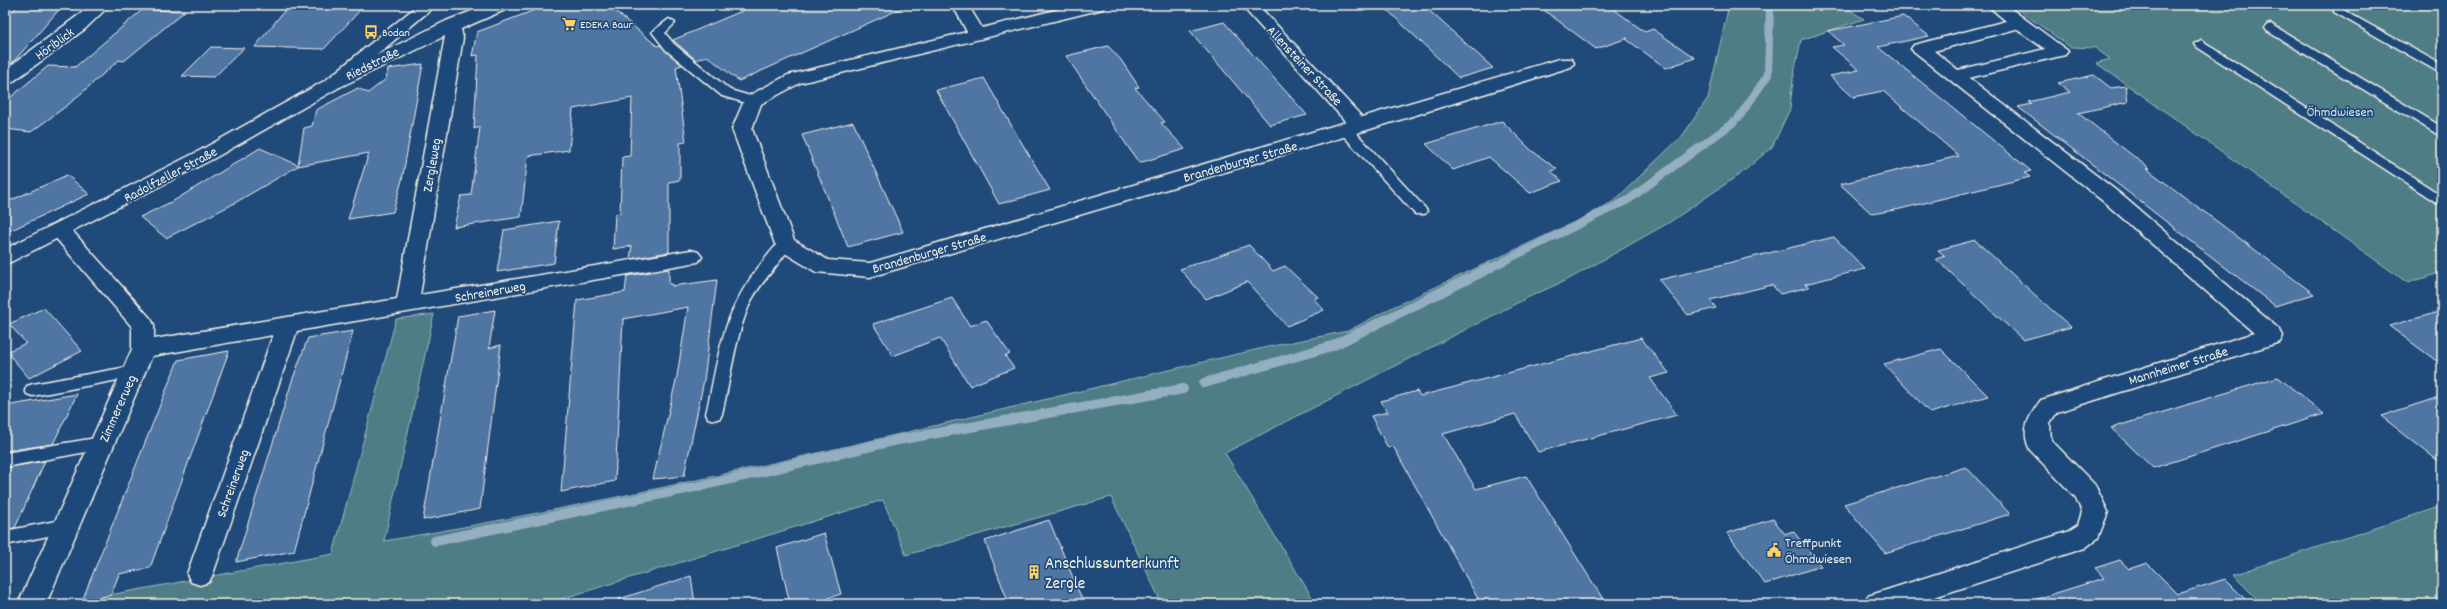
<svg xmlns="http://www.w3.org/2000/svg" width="2447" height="609" font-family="Dekko,sans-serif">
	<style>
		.green { fill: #4f7d86; stroke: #a2b7b7 }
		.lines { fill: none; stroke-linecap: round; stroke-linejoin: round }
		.stream-far1 { stroke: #94aec2; stroke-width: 8 }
		.stream { stroke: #94aec2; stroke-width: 10 }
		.building { fill: #4f74a3; stroke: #f4f1e8 }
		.lane-casing { stroke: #f4f1e8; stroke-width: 3 }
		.street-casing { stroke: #f4f1e8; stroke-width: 3 }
		.secondary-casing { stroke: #f4f1e8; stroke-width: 3 }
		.lane { fill: #1f4a7a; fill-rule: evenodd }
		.street { fill: #1f4a7a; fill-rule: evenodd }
		.secondary { fill: #1f4a7a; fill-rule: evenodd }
		.labels { text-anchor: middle; stroke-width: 3.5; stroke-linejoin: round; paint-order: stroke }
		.far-poi-label { font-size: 12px; fill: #f4f1e8; stroke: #1f4a7a; text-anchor: start }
		.street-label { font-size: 14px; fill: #f4f1e8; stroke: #1f4a7a }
		.park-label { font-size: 14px; fill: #dbe0d9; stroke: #1f4a7a }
		.poi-label { font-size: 14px; fill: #f4f1e8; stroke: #1f4a7a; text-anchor: start }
		.near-poi-label { font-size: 17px; fill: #f4f1e8; stroke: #1f4a7a; text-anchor: start }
	</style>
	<rect width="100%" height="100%" fill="#1f4a7a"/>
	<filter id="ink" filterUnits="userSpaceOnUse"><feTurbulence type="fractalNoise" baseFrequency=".025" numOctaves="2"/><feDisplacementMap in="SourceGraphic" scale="8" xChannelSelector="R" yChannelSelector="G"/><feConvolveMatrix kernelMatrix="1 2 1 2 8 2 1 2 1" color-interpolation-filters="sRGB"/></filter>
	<g filter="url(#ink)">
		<g class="green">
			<path d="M1729 5H1842L1864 19 1801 40 1793 79 1790 109 1772 147 1743 172 1670 222 1571 278 1529 297 1225 453 1316 604H1162L1111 497 906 555 883 500 545 604H60L333 554 396 319 434 314 384 541C683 491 977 414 1272 346L1348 331 1391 308 1583 218 1614 201 1683 135 1708 98Z"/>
			<polygon points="2012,5 2442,5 2442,272 2408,283 2096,63 2110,59 2095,48 2070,47"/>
			<polygon points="2442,506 2442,604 2262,604 2233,575"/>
		</g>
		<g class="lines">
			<g class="stream-far1">
				<polyline points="1739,117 1768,75 1770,5"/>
				<polyline points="1488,269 1628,200 1734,122"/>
			</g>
			<g class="stream">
				<polyline points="1204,383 1332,346 1490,268"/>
				<polyline points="435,541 705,485 898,440 1183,389"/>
			</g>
		</g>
		<g class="building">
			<polygon points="18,5 63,5 15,60 5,68 5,20"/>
			<polygon points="289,5 365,5 324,49 255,47"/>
			<polygon points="548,5 608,5 657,46 660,45 682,65 676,67 686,142 680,143 680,180 669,182 669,252 630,259 632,246 613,249 615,214 620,213 622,157 630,156 632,98 573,109 569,150 528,156 521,217 454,227 461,196 471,195 480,127 474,129 478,55 472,56 477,32"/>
			<polygon points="756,5 909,5 739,81 707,56 696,60 673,40"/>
			<polygon points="1382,5 1423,5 1493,68 1459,78"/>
			<polygon points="1537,5 1608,5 1645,32 1653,29 1695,58 1666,68 1626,39 1628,38 1596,49"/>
			<polygon points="142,10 185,11 124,61 119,60 69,104 31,132 5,129 5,102 48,66 75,67"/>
			<polygon points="1903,16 1929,36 1878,47 2031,171 2024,173 2030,177 1900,209 1872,214 1840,184 1959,156 1883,91 1853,97 1830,76 1859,70 1832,47 1844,45 1828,31"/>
			<polygon points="1224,22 1263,66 1307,115 1270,125 1190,31"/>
			<polygon points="1108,46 1121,60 1139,87 1135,88 1165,122 1161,123 1185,149 1139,163 1066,56"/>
			<polygon points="211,47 244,48 214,77 182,76"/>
			<polygon points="423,64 402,180 393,212 348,219 369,153 298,166 233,204 166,238 140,217 175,200 260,148 298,165 304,128 312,126 316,110 358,88 368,93 386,79 388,69"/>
			<polygon points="2094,75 2111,88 2126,86 2128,102 2078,113 2150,169 2147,169 2314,294 2275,306 2018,107 2032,104 2028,102 2070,92 2058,83"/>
			<polygon points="984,78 1014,130 1050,190 999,204 936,90"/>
			<polygon points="1502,121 1531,150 1557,169 1551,171 1562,181 1530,193 1489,157 1453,170 1426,144"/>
			<polygon points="853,122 903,232 848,247 802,135"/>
			<polygon points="67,175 89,194 5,233 5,203"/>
			<polygon points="559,221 554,263 497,272 504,230"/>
			<polygon points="1834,237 1865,269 1805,284 1809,287 1780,294 1772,285 1710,300 1716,308 1688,315 1659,280"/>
			<polygon points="1975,240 2034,294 2071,327 2023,340 1936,259 1945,256 1938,250"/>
			<polygon points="1249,245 1273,271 1285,266 1318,297 1314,299 1324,310 1287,326 1247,282 1206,299 1180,269"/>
			<polygon points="669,269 669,284 672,284 672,286 717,280 704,380 684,476 653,479 677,376 688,307 623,319 615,481 561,492 577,300 625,292 627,276"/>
			<polygon points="952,298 970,326 986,320 1010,354 1005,356 1014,368 970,386 940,338 893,356 873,324"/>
			<polygon points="44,308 82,351 29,378 7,352 26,343 9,324"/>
			<polygon points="495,310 489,348 501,345 480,509 423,520 458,316"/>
			<polygon points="2442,311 2442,365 2389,326"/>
			<polygon points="353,331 294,551 236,562 292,381 308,338"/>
			<polygon points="1641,338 1669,373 1650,378 1677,415 1538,452 1515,414 1443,434 1476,489 1526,476 1606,604 1481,604 1393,446 1388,448 1371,416 1388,412 1381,401 1417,391 1420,396"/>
			<polygon points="1941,349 1988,396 1930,413 1884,364"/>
			<polygon points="229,351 150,568 119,574 111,595 82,601 178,360"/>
			<polygon points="2278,377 2324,414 2153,468 2111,428"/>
			<polygon points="77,394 53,444 5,451 5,406"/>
			<polygon points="2442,396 2442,464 2381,416"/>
			<polygon points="45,461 15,528 5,529 5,468"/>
			<polygon points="1966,467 2010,514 1885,553 1844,504"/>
			<polygon points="1773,519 1785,534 1793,531 1821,566 1765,584 1727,533"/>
			<polygon points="1049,520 1084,604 1009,604 985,541"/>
			<polygon points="824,533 841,594 828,598 829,604 790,604 777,548"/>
			<polygon points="2120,560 2129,569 2147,563 2178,594 2225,579 2250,604 2038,604 2037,599 2104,578 2095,568"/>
			<polygon points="691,576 695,604 620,604 619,599"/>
		</g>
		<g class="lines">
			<defs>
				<g id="lane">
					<polygon points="2338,7 2442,65 2442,74 2334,12 2334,8"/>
					<polygon points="669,19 675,23 665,33 674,44 730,90 757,98 759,101 757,104 753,105 722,96 666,50 652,32"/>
					<polygon points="2271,24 2442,127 2442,137 2267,31 2265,28 2267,25"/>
					<polygon points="2201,40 2442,196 2442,206 2197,47 2195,44"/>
					<polygon points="1346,126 1351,127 1425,208 1427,211 1425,214 1415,214 1341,133 1339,130 1341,127"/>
					<path d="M785 239 792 244C780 264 762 280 751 301 735 336 731 377 722 414L720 418 714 420 708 418 706 414C715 376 719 336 737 301 748 279 764 259 780 241Z"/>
					<polygon points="133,366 139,368 141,372 139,376 33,396 27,394 25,390 27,386 33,384"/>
					<polygon points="102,437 108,438 110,443 108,448 5,467 5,453"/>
					<polygon points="66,519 72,521 75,526 72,531 5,545 5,531"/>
				</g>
				<g id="street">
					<polygon points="92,5 110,5 85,29 11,83 5,84 5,70"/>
					<polygon points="487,5 509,5 507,9 461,29 463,38 420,295 691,250 698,252 702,257 698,262 297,331 213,574 209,582 200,585 191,582 187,574 273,335 152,356 46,604 18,604 132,349 132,327 54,236 51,231 54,226 61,224 68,226 151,319 154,325 154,339 397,299 445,36 340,87 328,87 325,83 328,79 446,21"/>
					<polygon points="949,5 968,5 982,28 1076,5 1105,5 1103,9 800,83 761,104 752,129 794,240 828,260 870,263 1346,122 1241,5 1258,5 1362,117 1559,59 1571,59 1574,63 1571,67 1367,130 870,277 816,272 778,249 775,244 732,129 744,101 746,97 788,75 967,32 957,13"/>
					<path d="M1987 5H2006L2068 51 2065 55 1969 78 2118 192 2280 330 2283 336 2280 342 2057 412 2050 423 2051 440 2095 485 2108 512 2098 538 2085 548 1913 604H1864L1868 596 2067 532 2078 525 2082 512 2076 498 2030 450C2020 430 2029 416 2041 400L2254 333 2104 202 1911 49 1914 45 2006 21ZM2016 29 2045 49 1958 70 1934 51Z"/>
				</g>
				<polygon id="secondary" points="418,5 436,5 338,88 213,159 5,265 5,249 199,151 326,80"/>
			</defs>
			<use href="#lane" class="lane-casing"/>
			<use href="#street" class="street-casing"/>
			<use href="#secondary" class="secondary-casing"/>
			<use href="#lane" class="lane"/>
			<use href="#street" class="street"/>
			<use href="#secondary" class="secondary"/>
		</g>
	</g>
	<defs>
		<symbol id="supermarket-bare" viewBox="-9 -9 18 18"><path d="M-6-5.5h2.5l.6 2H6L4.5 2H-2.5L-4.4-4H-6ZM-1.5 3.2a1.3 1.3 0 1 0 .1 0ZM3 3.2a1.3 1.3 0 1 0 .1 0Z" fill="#ffd166" stroke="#1f4a7a" stroke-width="2.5" paint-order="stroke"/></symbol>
		<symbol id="bus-bare" viewBox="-9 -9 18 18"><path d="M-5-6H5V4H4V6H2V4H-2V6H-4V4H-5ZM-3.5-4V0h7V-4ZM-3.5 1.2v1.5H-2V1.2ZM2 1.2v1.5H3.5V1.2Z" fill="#ffd166" stroke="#1f4a7a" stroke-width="2.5" paint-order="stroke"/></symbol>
		<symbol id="civic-bare" viewBox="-9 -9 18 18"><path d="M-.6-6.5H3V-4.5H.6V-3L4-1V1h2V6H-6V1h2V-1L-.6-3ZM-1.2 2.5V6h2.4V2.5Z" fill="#ffd166" stroke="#1f4a7a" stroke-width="2.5" paint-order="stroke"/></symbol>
		<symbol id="building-bare" viewBox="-9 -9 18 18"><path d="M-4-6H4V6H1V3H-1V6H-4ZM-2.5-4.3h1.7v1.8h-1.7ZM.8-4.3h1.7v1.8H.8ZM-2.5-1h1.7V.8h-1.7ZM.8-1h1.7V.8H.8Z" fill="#ffd166" stroke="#1f4a7a" stroke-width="2.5" paint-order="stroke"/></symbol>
	</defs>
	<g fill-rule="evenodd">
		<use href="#supermarket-bare" x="559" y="14" width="20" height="20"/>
		<use href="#bus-bare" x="361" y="22" width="20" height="20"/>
		<use href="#civic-bare" x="1764" y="540" width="20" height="20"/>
		<use href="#building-bare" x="1024" y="562" width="20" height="20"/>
	</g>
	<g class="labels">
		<g class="far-poi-label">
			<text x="580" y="28">EDEKA Baur</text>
			<text x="382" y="36">Bodan</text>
		</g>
		<g class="street-label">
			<text transform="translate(54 43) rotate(-36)" y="5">Höriblick</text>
			<text transform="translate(372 63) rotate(-27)" y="5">Riedstraße</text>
			<text transform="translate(1305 65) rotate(47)" y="5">Allensteiner Straße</text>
			<text transform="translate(1240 161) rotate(-16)" y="5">Brandenburger Straße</text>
			<text transform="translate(431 165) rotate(-80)" y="5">Zergleweg</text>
			<text transform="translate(170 174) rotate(-28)" y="5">Radolfzeller Straße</text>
			<text transform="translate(929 252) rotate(-16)" y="5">Brandenburger Straße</text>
			<text transform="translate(490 291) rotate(-10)" y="5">Schreinerweg</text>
			<text transform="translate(2178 365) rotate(-17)" y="5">Mannheimer Straße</text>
			<text transform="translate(117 408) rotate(-66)" y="5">Zimmererweg</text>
			<text transform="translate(232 483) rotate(-70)" y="5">Schreinerweg</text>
		</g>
		<g class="park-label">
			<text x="2340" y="116">Öhmdwiesen</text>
		</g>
		<g class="poi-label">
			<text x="1785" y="547">Treffpunkt<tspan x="1785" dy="16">Öhmdwiesen</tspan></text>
		</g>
		<g class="near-poi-label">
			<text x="1045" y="568">Anschlussunterkunft<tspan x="1045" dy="20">Zergle</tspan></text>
		</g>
	</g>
	<rect width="2447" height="609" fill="none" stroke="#1f4a7a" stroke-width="20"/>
	<rect x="10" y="10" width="2427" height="589" fill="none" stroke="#f4f1e8" stroke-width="1.5" filter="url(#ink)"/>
</svg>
